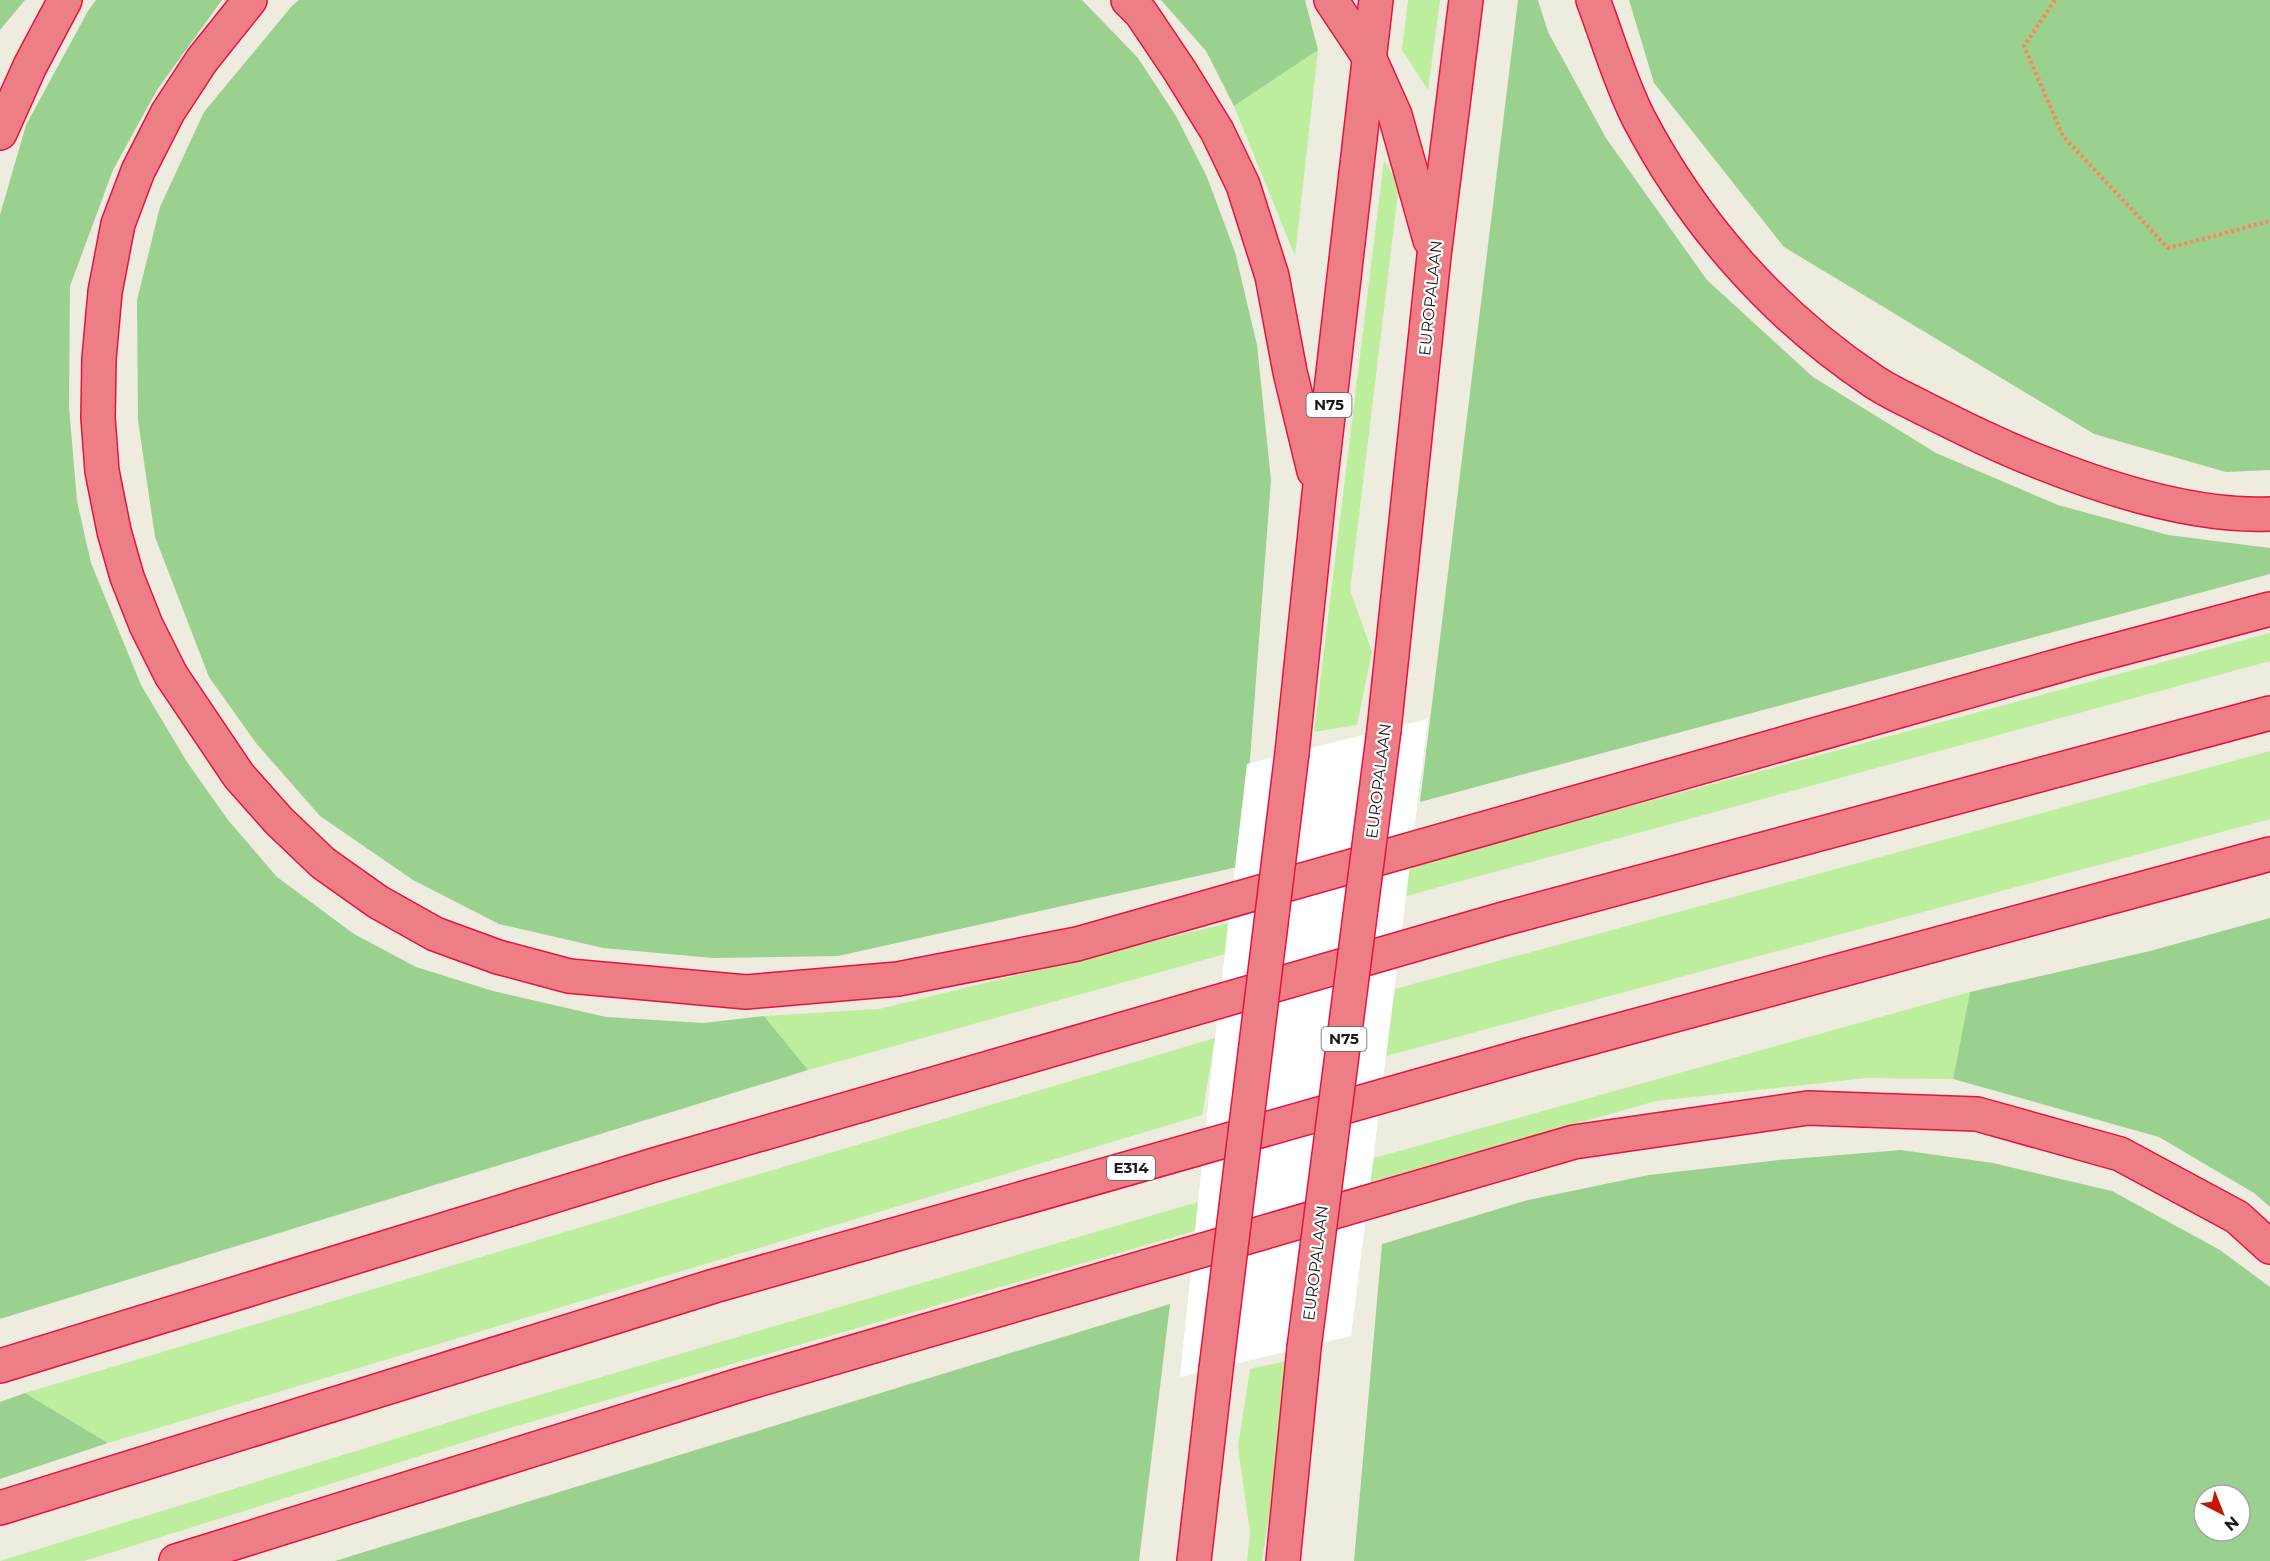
<svg xmlns="http://www.w3.org/2000/svg" width="2270" height="1561" font-family="Montserrat,sans-serif">
	<style>
		.grass { fill: #bcee9e }
		.forest { fill: #9bd18f; fill-rule: evenodd }
		.pier { fill: #fff }
		.lines { fill: none; stroke-linecap: round; stroke-linejoin: round }
		.highway-casing { stroke: #e41342; stroke-width: 36 }
		.path { stroke: #ff825f; stroke-width: 4; stroke-dasharray: 3 3; stroke-linecap: butt }
		.highway { stroke: #ee7e85; stroke-width: 33 }
		.highway-bridge-casing { stroke: #e41342; stroke-width: 36; stroke-linecap: butt }
		.highway-bridge { stroke: #ee7e85; stroke-width: 33 }
		.labels { text-anchor: middle; stroke-width: 4.5; stroke-linejoin: round; paint-order: stroke }
		.shield { fill: #fff; stroke: #5f5f5f; stroke-width: 1.5 }
		.shield-label { font-size: 15px; font-weight: bold; fill: #1b1b1b }
		.street-label { font-size: 16px; fill: #1b1b1b; stroke: #fff }
	</style>
	<rect width="100%" height="100%" fill="#eeebdf"/>
	<g class="grass">
		<polygon points="1408,0 1440,0 1428,90 1402,50"/>
		<polygon points="1318,50 1295,256 1234,106"/>
		<polygon points="1384,160 1399,185 1350,590 1372,652 1357,725 1314,732"/>
		<polygon points="2270,633 2270,661 1406,896 1410,866"/>
		<polygon points="2270,751 2270,819 1386,1056 1395,989"/>
		<polygon points="1228,923 1225,954 808,1070 764,1016 879,1009"/>
		<polygon points="1970,992 1953,1079 1867,1078 1656,1101 1370,1182 1374,1158"/>
		<polygon points="1215,1038 1202,1115 108,1443 25,1393"/>
		<polygon points="1198,1202 1195,1231 506,1429 84,1561 0,1561 492,1409"/>
		<polygon points="1292,1360 1262,1561 1247,1561 1250,1532 1238,1447 1250,1369"/>
	</g>
	<g class="forest">
		<polygon points="0,0 25,0 0,30"/>
		<polygon points="96,0 222,0 157,90 113,170 70,286 69,407 77,501 91,563 141,685 187,762 228,820 277,877 354,934 416,967 493,991 606,1017 703,1023 764,1016 808,1070 0,1319 0,215 26,125 88,11"/>
		<polygon points="299,0 1082,0 1138,58 1176,116 1207,177 1235,252 1257,345 1271,480 1242,866 838,956 713,958 603,948 499,924 413,880 320,816 256,743 209,677 155,537 138,420 137,300 160,207 204,112 291,7"/>
		<polygon points="1161,0 1305,0 1318,50 1234,106 1206,51"/>
		<polygon points="1518,0 1538,0 1548,32 1606,138 1707,280 1813,377 1936,453 2058,505 2168,535 2270,548 2270,574 1420,802"/>
		<polygon points="1629,0 2270,0 2270,470 2226,472 2094,434 1784,247 1654,83"/>
		<polygon points="2270,918 2270,1207 2254,1193 2159,1137 1953,1079 1970,992 2150,951"/>
		<path d="M1901 1150 1993 1163 2112 1191 2220 1250 2270 1287V1561H1354L1382 1244 1528 1200 1649 1175 1779 1160ZM2204 1495H2240V1531H2204Z"/>
		<polygon points="1170,1304 1139,1561 335,1561"/>
		<polygon points="25,1393 108,1443 0,1479 0,1402"/>
	</g>
	<polygon class="pier" points="1428,719 1351,1336 1180,1377 1215,1038 1247,764"/>
	<g class="lines">
		<defs>
			<g id="highway">
				<polyline points="250,0 202,60 168,112 138,171 118,224 105,292 99,359 98,418 102,471 114,531 127,577 146,625 171,675 239,776 279,821 323,863 378,902 435,934 498,957 569,976 746,992 898,979 1077,944 2082,659 2270,609"/>
				<polyline points="1128,0 1141,13 1180,71 1217,131 1243,185 1272,276 1290,372 1314,471"/>
				<polyline points="1331,0 1369,57 1395,115 1430,240"/>
				<path d="M1593 0C1608 39 1620 82 1639 119 1694 224 1774 315 1873 381 1889 392 1908 400 1925 409 1965 429 2003 448 2045 464 2113 491 2197 517 2270 514"/>
				<polyline points="0,133 30,66 65,0"/>
				<polyline points="1384,730 1434,256 1466,0"/>
				<polyline points="1292,753 1319,494 1376,0"/>
				<polyline points="0,1366 654,1165 1503,919 2270,713"/>
				<polyline points="0,1508 714,1286 1527,1055 2270,854"/>
				<polyline points="176,1561 740,1385 1574,1142 1808,1108 1977,1114 2120,1154 2237,1217 2270,1247"/>
				<polyline points="1194,1561 1216,1369"/>
				<polyline points="1283,1561 1304,1348"/>
			</g>
		</defs>
		<use href="#highway" class="highway-casing"/>
		<polyline class="path" points="2055,0 2024,46 2063,136 2168,248 2270,221"/>
		<use href="#highway" class="highway"/>
		<defs>
			<g id="highway-bridge">
				<polyline points="1304,1348 1384,730"/>
				<polyline points="1216,1369 1292,753"/>
			</g>
		</defs>
		<use href="#highway-bridge" class="highway-bridge-casing"/>
		<use href="#highway-bridge" class="highway-bridge"/>
	</g>
	<g class="labels">
		<g class="shield">
			<rect x="1306.5" y="393" width="45" height="24" rx="4.5"/>
			<rect x="1321.5" y="1027" width="45" height="24" rx="4.5"/>
			<rect x="1107" y="1156" width="48" height="24" rx="4.5"/>
		</g>
		<g class="shield-label">
			<text x="1329" y="410">N75</text>
			<text x="1344" y="1044">N75</text>
			<text x="1131" y="1173">E314</text>
		</g>
		<g class="street-label">
			<text transform="translate(1430 298) rotate(-84)" y="6">EUROPALAAN</text>
			<text transform="translate(1378 781) rotate(-83)" y="6">EUROPALAAN</text>
			<text transform="translate(1315 1263) rotate(-83)" y="6">EUROPALAAN</text>
		</g>
	</g>
	<g transform="translate(2222 1513) rotate(138)"><circle r="28" fill="#ffffff" stroke="#a4a4a4" stroke-width="1.5"/>
	<path d="M0-4.5L10 22L0 15L-10 22Z" fill="#c61700"/>
	<text y="-9" font-size="16" font-weight="bold" text-anchor="middle" fill="#1b1b1b">N</text>
	</g>
</svg>
